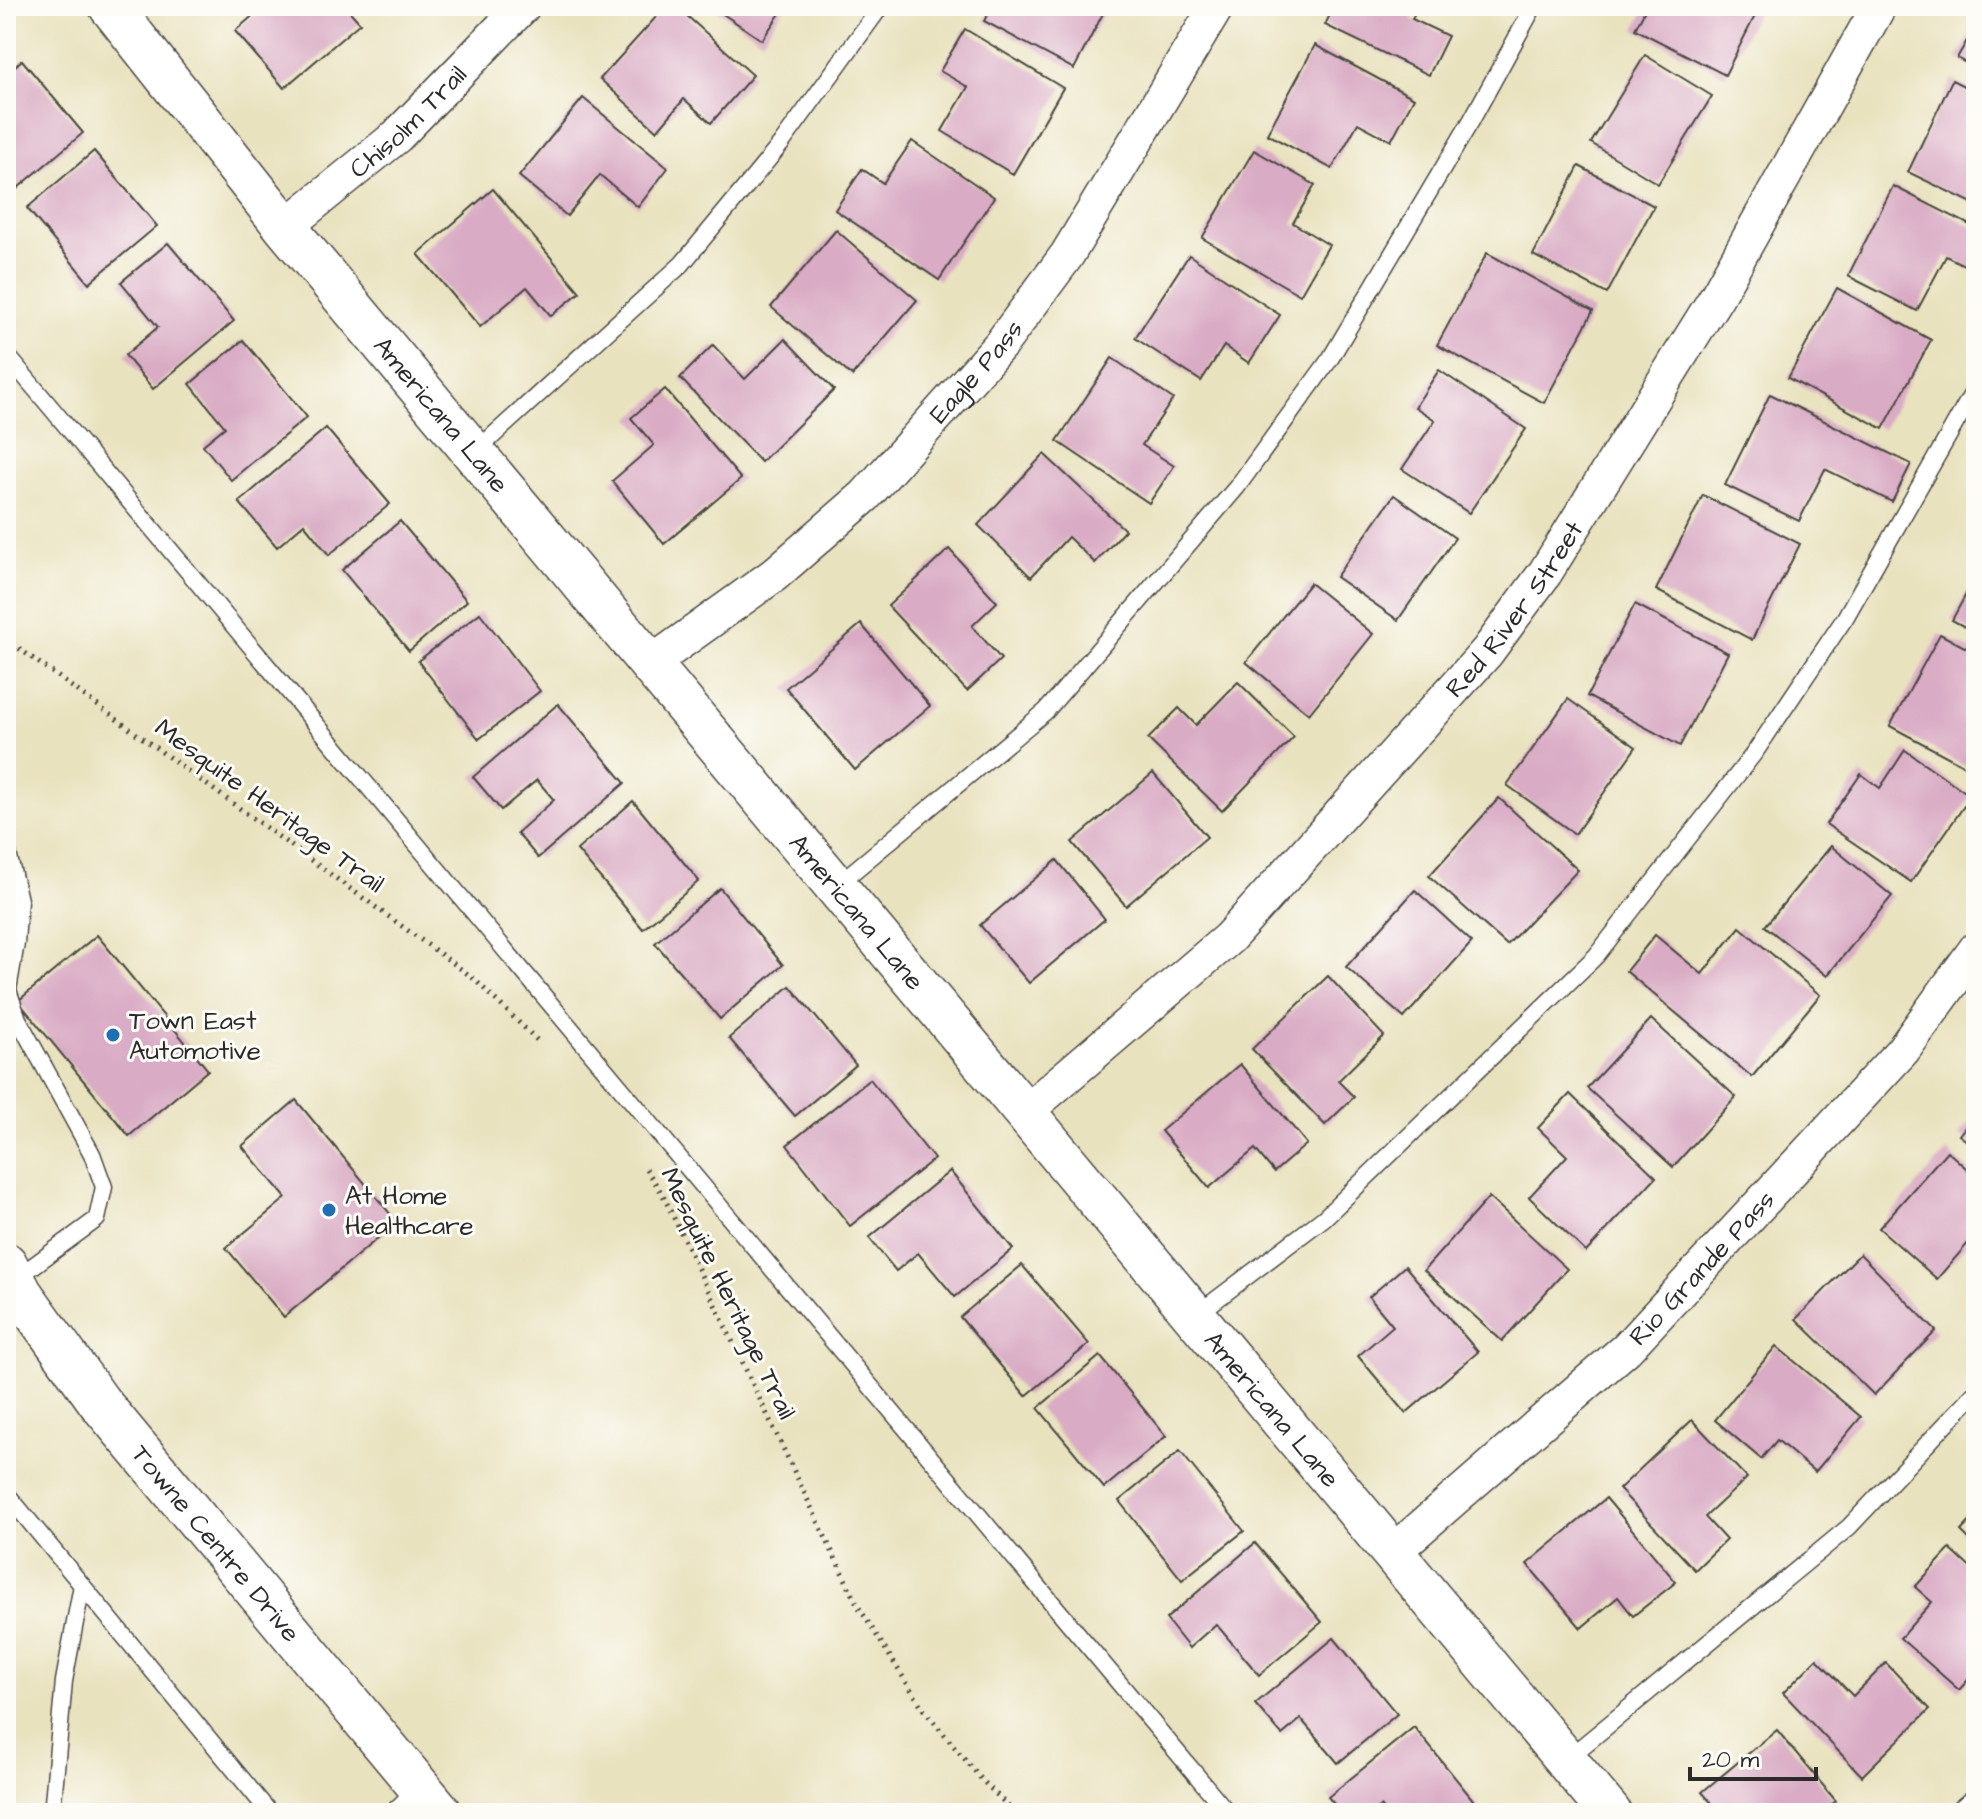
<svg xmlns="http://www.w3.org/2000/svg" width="1982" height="1819" font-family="'Architects Daughter',sans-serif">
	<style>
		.building { fill: #d9abc4 }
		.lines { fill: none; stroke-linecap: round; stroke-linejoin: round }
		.service-casing { stroke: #484641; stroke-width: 19 }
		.minor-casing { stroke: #484641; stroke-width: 37 }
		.tertiary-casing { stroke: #484641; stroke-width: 45 }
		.path { stroke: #484641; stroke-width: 5; stroke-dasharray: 2 6; stroke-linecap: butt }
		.service { stroke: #fff; stroke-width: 16 }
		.minor { stroke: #fff; stroke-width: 34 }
		.tertiary { stroke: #fff; stroke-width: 42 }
		.poi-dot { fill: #1f6fb2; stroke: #fdfcf7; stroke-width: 3 }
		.labels { text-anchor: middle; stroke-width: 6; stroke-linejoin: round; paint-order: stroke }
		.street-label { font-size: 26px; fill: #2b2b2b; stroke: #fdfcf7 }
		.poi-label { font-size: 26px; fill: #2b2b2b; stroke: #fdfcf7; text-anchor: start }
	</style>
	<rect width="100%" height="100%" fill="#fdfcf7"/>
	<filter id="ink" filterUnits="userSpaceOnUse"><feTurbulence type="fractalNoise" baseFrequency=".0125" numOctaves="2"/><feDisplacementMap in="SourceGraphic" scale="16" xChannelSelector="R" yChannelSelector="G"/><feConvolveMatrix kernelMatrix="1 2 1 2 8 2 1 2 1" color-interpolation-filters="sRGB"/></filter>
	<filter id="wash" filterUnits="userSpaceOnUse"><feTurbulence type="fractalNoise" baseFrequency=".006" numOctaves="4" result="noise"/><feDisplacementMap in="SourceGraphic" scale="32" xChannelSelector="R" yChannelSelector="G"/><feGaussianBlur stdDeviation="1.8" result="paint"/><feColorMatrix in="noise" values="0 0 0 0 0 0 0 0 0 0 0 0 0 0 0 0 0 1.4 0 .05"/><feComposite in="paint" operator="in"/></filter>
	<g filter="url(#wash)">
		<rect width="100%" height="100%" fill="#e9e2bf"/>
		<g id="blocks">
			<g class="building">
				<polygon points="264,6 345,6 360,23 284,88 235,31"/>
				<polygon points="666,6 676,6 753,75 711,123 684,99 657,131 600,79"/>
				<polygon points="711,6 785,6 762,40"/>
				<polygon points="992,6 1107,6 1074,69 984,21"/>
				<polygon points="1334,6 1418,6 1412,19 1448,36 1429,75 1325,25"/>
				<polygon points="1647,6 1760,6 1725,75 1635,29"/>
				<polygon points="1976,25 1976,69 1957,58"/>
				<polygon points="965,29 1063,88 1013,174 942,131 968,87 940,71"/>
				<polygon points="1315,45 1414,98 1391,141 1358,123 1332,169 1267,134"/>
				<polygon points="1645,55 1712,96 1658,184 1591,143"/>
				<polygon points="22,60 83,133 6,198 6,74"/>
				<polygon points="1952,80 1976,92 1976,205 1908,172"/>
				<polygon points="583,98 668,168 638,207 600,175 567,216 519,176"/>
				<polygon points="912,141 994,197 939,280 835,210 862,169 883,183"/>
				<polygon points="1254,150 1315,185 1293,223 1329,245 1300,295 1202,238"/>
				<polygon points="94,151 157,226 89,283 27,208"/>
				<polygon points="1579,166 1654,206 1607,294 1533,255"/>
				<polygon points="1893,186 1976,228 1976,271 1946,256 1917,311 1848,276"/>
				<polygon points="493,189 580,292 551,316 527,287 480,327 418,254"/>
				<polygon points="836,230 917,300 852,376 771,307"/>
				<polygon points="168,243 234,321 153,389 125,355 158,327 121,282"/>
				<polygon points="1487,253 1593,311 1544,403 1437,345"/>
				<polygon points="1189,255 1280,315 1249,363 1224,346 1201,381 1135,338"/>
				<polygon points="1837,288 1931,340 1883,429 1788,378"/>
				<polygon points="785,339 834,390 761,462 680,378 713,345 745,379"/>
				<polygon points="243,340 307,417 231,480 203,445 225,427 190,384"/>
				<polygon points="1112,358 1173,399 1142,445 1174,466 1149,503 1057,441"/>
				<polygon points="1439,370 1526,429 1469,513 1402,469 1435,420 1415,407"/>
				<polygon points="665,389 741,479 664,544 612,481 654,445 631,418"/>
				<polygon points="1770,394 1911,464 1892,502 1825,469 1799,521 1725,485"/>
				<polygon points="326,428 390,504 329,555 304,524 277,547 239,502"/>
				<polygon points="1044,454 1125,530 1095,563 1068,537 1031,577 978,525"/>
				<polygon points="1394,495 1455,538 1398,620 1336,577"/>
				<polygon points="1703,495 1800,544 1752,640 1656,590"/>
				<polygon points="400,521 467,601 409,651 342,570"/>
				<polygon points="949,549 997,602 972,626 1001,659 967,691 888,606"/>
				<polygon points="1310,583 1373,634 1309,714 1246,662"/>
				<polygon points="1972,583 1976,585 1976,633 1952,620"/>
				<polygon points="1635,604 1728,653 1680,746 1587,696"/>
				<polygon points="480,613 540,691 479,739 418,661"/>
				<polygon points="861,624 930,706 855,770 786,688"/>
				<polygon points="1940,634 1976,653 1976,772 1890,726"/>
				<polygon points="1238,682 1294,737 1222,811 1148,739 1179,708 1196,725"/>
				<polygon points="1568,699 1636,747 1575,834 1507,785"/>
				<polygon points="558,704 625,783 538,858 517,833 554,800 537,780 501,810 473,777"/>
				<polygon points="1905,750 1971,796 1911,882 1826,824 1861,774 1880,788"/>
				<polygon points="1153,773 1207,837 1126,906 1072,842"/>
				<polygon points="1499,798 1578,870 1507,945 1429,876"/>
				<polygon points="633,801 699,881 643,929 577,850"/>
				<polygon points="1831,846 1892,896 1827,976 1765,926"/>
				<polygon points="1057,860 1105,919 1029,983 980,925"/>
				<polygon points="720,888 783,965 720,1019 655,943"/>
				<polygon points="1415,890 1472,942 1404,1018 1346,967"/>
				<polygon points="1740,927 1820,995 1752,1077 1626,971 1655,935 1702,974"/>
				<polygon points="97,935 208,1070 129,1136 18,1001"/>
				<polygon points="1328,976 1384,1036 1338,1081 1354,1097 1325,1125 1252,1049"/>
				<polygon points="790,986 856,1065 795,1116 729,1038"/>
				<polygon points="1651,1019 1736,1097 1673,1167 1587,1088"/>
				<polygon points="1240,1064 1307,1144 1274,1172 1255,1149 1209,1188 1161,1131"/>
				<polygon points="870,1079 934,1159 850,1226 787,1145"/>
				<polygon points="1570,1094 1656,1177 1586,1252 1529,1197 1567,1156 1538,1128"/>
				<polygon points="296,1100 397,1222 284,1317 226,1248 286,1198 242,1146"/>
				<polygon points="1976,1113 1976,1148 1959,1135"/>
				<polygon points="1947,1151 1976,1177 1976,1234 1937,1279 1879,1228"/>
				<polygon points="950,1171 1013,1249 955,1297 918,1253 896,1271 869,1238"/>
				<polygon points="1489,1197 1567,1269 1502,1341 1424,1270"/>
				<polygon points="1860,1254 1936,1331 1874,1395 1796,1319"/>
				<polygon points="1022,1265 1089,1344 1026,1396 960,1317"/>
				<polygon points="1405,1266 1478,1352 1406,1413 1358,1356 1393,1326 1369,1297"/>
				<polygon points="1776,1346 1861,1417 1815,1472 1777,1440 1761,1459 1715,1420"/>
				<polygon points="1100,1356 1166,1436 1104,1488 1038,1408"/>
				<polygon points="1692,1420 1747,1478 1705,1517 1726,1540 1695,1570 1619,1489"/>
				<polygon points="1180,1451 1244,1531 1182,1580 1119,1501"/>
				<polygon points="1606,1498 1676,1582 1633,1616 1618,1597 1581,1628 1527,1564"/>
				<polygon points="1976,1515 1976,1546 1961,1531"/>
				<polygon points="1255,1543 1322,1622 1259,1675 1216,1624 1189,1648 1166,1619"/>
				<polygon points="1950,1549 1976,1573 1976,1671 1959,1690 1900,1638 1932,1602 1915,1587"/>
				<polygon points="1334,1638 1397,1714 1338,1763 1301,1719 1282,1735 1255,1704"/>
				<polygon points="1817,1659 1853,1696 1886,1663 1930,1709 1862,1776 1783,1693"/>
				<polygon points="1414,1727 1478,1806 1470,1813 1386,1813 1380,1806 1372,1813 1342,1813 1328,1797"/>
				<polygon points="1777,1730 1836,1801 1822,1813 1720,1813 1702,1792"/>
			</g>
		</g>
	</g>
	<g filter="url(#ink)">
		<use href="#blocks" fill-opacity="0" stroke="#484641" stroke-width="2"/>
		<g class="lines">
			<defs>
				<g id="service">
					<polyline points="6,354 1228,1813"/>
					<polyline points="475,452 682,264 781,144 881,6"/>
					<polyline points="6,845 19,900 16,943 8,990 18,1019 92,1154 104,1187 97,1219 14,1280"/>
					<polyline points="837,885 1046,711 1237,487 1330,359 1471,121 1534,6"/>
					<polyline points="1196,1315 1324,1218 1596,956 1755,752 1845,618 1976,387"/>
					<polyline points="6,1493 270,1813"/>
					<polyline points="1567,1759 1849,1527 1976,1392"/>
					<polyline points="52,1813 64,1681 82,1585"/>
					<polyline points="392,1813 418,1788"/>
				</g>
				<g id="minor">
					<path id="s1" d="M285 227 397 136 523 6"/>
					<path id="s2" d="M650 664 774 575 865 496 1001 344 1067 255 1217 6"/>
					<path id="s3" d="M1025 1112 1229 938 1487 652 1545 573 1717 296 1879 6"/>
					<path id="s4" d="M1393 1552 1627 1348 1903 1050 1976 949"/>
					<polyline points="1969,1813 1976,1807"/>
				</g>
				<g id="tertiary">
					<path id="s5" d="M110 6 285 227 1610 1813"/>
					<path id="s6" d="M6 1264 21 1293 100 1403 441 1813"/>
				</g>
			</defs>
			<use href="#service" class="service-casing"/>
			<use href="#minor" class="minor-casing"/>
			<use href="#tertiary" class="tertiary-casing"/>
			<g class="path">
				<polyline points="6,639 472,977 539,1042"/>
				<polyline points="646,1169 663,1195 858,1606 924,1710 983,1781 1015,1813"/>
			</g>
			<use href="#service" class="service"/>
			<use href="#minor" class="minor"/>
			<use href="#tertiary" class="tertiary"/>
		</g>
	</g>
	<g class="poi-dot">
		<circle cx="113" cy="1035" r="8"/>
		<circle cx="329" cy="1210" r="8"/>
	</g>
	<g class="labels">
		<g class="street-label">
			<text dy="9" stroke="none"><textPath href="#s1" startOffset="162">Chisolm Trail</textPath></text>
			<text dy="9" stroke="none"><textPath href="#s2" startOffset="440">Eagle Pass</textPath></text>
			<text dy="9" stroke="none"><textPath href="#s5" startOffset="526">Americana Lane</textPath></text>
			<text dy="9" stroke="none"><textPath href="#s3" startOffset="704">Red River Street</textPath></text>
			<text transform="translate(270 805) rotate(36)" y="9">Mesquite Heritage Trail</text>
			<text dy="9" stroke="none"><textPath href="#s5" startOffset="1174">Americana Lane</textPath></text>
			<text dy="9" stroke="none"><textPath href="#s4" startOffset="420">Rio Grande Pass</textPath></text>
			<text transform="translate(729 1293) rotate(64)" y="9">Mesquite Heritage Trail</text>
			<text dy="9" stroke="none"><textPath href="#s5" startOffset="1822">Americana Lane</textPath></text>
			<text dy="9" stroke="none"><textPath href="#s6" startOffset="350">Towne Centre Drive</textPath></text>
		</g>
		<g class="poi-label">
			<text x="129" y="1029">Town East<tspan x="129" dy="30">Automotive</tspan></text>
			<text x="345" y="1204">At Home<tspan x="345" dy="30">Healthcare</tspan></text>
		</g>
	</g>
	<rect width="1982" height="1819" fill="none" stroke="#fdfcf7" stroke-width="32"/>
	<path d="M1690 1767v12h126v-12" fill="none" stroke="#2b2b2b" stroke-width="4"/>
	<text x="1702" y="1767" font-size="24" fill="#2b2b2b" stroke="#fdfcf7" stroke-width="6" paint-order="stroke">20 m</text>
</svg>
